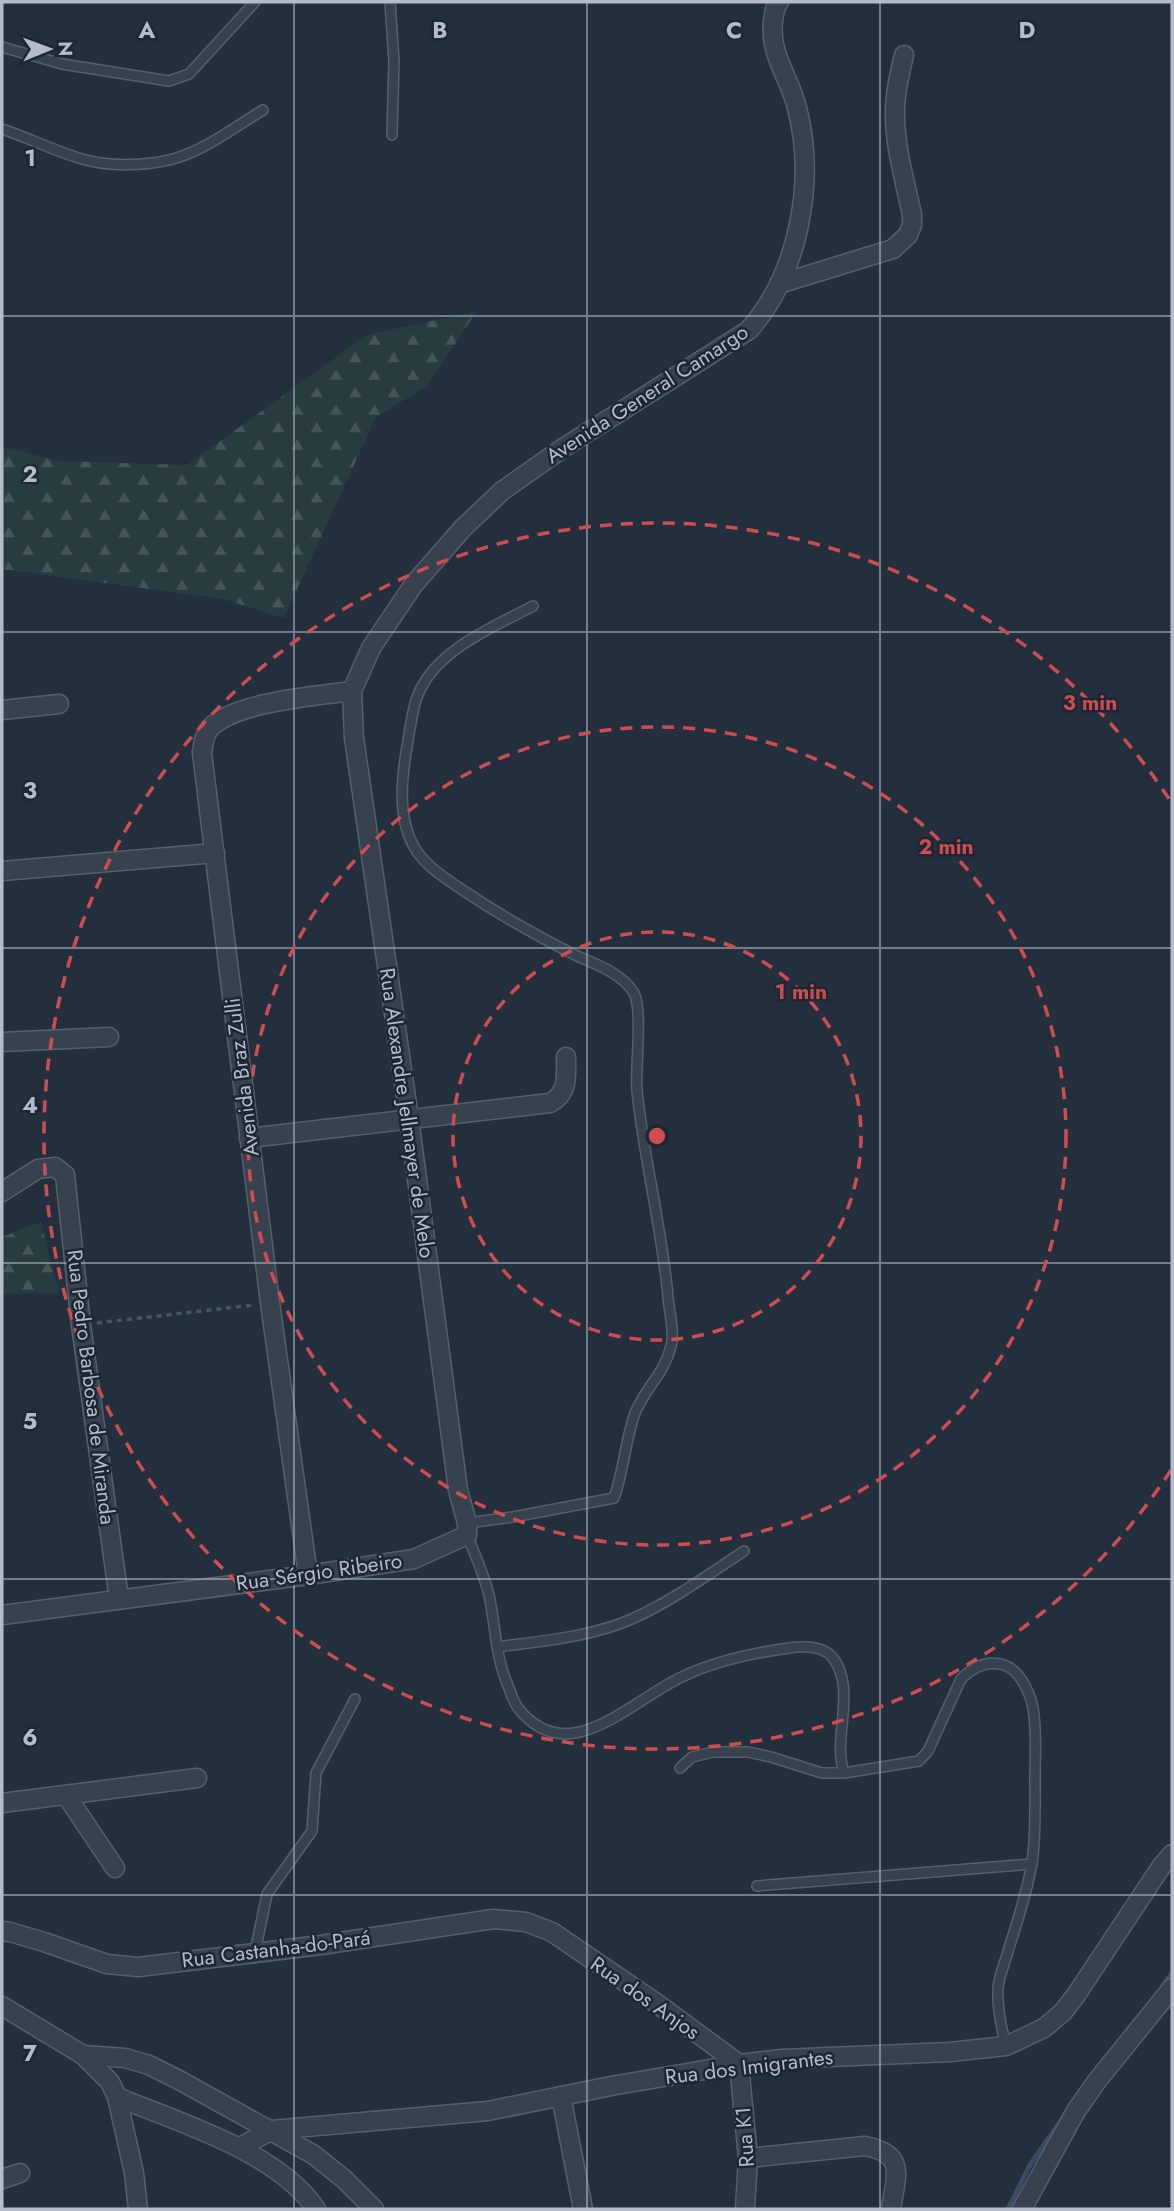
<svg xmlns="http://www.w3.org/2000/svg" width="1174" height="2211" font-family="Jost,sans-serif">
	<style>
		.forest { fill: url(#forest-firs) }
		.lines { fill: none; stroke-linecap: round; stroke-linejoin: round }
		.stream { stroke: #394c67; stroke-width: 5 }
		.service-casing { stroke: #565f6c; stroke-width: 12 }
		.minor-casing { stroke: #565f6c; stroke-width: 21 }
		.path { stroke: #44595c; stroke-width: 3.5; stroke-dasharray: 5 5; stroke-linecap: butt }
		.service { stroke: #38414e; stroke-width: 9 }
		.minor { stroke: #38414e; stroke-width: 18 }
		.grid { fill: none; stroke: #b4bcc9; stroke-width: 2; stroke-opacity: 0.55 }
		.ring { fill: none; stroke: #ce4d50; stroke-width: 3.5; stroke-dasharray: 12 9 }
		.labels { text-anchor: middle; stroke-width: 5; stroke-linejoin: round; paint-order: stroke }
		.street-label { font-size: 21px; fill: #b4bcc9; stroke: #1d2633 }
		.grid-label { font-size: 23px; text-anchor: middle; font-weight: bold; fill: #b4bcc9; stroke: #1d2633; stroke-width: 5; stroke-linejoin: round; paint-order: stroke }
		.centre { fill: #ce4d50; stroke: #1d2633; stroke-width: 3.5 }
		.ring-label { font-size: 21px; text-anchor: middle; font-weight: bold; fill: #ce4d50; stroke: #1d2633; stroke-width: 5; stroke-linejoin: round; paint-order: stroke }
	</style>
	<defs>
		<pattern id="forest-firs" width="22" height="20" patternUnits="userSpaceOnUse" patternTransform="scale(1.75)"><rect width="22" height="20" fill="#263c3f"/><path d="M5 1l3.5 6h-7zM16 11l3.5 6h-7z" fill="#435659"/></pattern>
	</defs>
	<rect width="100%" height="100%" fill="#242f3e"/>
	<g class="forest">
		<polygon points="477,311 427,386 376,417 284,618 223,599 2,569 2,446 57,461 187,465 367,335"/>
		<polygon points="41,1222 59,1293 2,1294 2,1237"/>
	</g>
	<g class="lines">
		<g class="stream">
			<polyline points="1162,1987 1172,1973"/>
			<polyline points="1008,2209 1030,2165 1065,2115"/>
		</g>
		<defs>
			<g id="service">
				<polyline points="390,2 394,61 392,135"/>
				<polyline points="2,47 62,64 169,81 189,74 255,2"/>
				<path d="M2 129C29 138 55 151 82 159 109 167 146 166 173 159 205 150 235 127 263 110"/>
				<path d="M467 1523 513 1517 614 1498C624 1470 625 1441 635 1413 645 1388 665 1373 671 1346 675 1332 669 1312 668 1297 662 1228 644 1160 637 1091 635 1067 643 1011 634 993 622 973 595 964 575 955 535 935 498 914 461 889 445 878 426 866 416 850 398 822 401 784 406 753 409 736 411 717 416 700 432 651 492 628 533 606"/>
				<path d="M467 1535C475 1555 484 1574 489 1595 496 1628 495 1657 509 1688 511 1695 514 1702 518 1708 569 1773 634 1697 686 1675 718 1660 753 1653 789 1648 803 1646 823 1645 833 1658 857 1689 832 1739 844 1773"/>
				<path d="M497 1647C542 1641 592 1637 634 1618 673 1600 708 1575 744 1551"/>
				<path d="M680 1768 692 1757 713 1752H748L771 1757 822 1773H844L919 1761 928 1751 961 1679C973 1667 987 1660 1004 1665 1020 1670 1030 1693 1033 1708 1037 1731 1035 1755 1035 1778 1035 1806 1036 1835 1032 1863 1027 1893 1017 1923 1008 1951 1005 1963 999 1976 998 1988 997 2007 1001 2027 1006 2046"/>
				<polyline points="757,1886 1032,1864"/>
				<polyline points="255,1952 267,1894 312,1831 316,1773 355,1699"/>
			</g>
			<g id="minor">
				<path d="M779 284 893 249 908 235 912 225V215C905 181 894 145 895 110 895 91 900 73 904 55"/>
				<polyline points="2,710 59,704"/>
				<polyline points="2,871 215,853"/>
				<polyline points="2,1042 109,1037"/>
				<path d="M249 1138 550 1103C569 1093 566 1076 566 1057"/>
				<polyline points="2,1192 38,1169 55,1167 65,1175 81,1325 119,1599"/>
				<path d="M308 1575 270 1303 202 753C203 744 204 735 210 728 235 702 316 696 352 691"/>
				<path d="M2 1615 308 1575 414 1559 467 1535V1523L458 1490 409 1118 354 738 352 691 371 648 414 584 463 528 502 491 563 448 749 330C799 273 816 181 797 108 790 78 769 54 773 22 774 14 774 8 779 2"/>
				<polyline points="66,1795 115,1868"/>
				<polyline points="2,1803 197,1778"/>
				<polyline points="2,1931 10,1932 44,1942 107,1964 138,1967 321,1945 493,1919 526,1922 552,1932 659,2005 739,2064 748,2158 745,2209"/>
				<polyline points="2,2006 83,2055 110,2082 117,2097 134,2173 138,2209"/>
				<polyline points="83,2055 125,2058 149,2065 179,2080 314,2155 344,2179 374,2209"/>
				<polyline points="561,2096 583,2209"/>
				<path d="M117 2097C178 2122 278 2152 316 2209"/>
				<polyline points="240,2147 272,2130 488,2111 611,2086 739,2064 782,2059 950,2052 1006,2046 1044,2028 1063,2012 1076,1995 1161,1867 1172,1854"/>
				<path d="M748 2158 865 2146C907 2154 896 2176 891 2209"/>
				<polyline points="2,2179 20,2173"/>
				<polyline points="1022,2209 1076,2111 1097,2081 1172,1988"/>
			</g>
		</defs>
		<use href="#service" class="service-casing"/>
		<use href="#minor" class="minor-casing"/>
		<polyline class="path" points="97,1323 253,1305"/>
		<use href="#service" class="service"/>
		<use href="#minor" class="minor"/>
	</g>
	<path class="grid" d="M294 2V2209M587 2V2209M880 2V2209M2 316H1172M2 632H1172M2 948H1172M2 1263H1172M2 1579H1172M2 1895H1172"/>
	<g class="ring">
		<circle cx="657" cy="1136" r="204"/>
		<circle cx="657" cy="1136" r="409"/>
		<path d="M1171 1470A613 613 0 1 1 1171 802"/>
	</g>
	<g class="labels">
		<g class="street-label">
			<text transform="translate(647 394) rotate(-33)" y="7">Avenida General Camargo</text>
			<text transform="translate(242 1077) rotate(-97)" y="7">Avenida Braz Zulli</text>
			<text transform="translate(407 1113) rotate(82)" y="7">Rua Alexandre Jellmayer de Melo</text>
			<text transform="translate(91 1387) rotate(83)" y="7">Rua Pedro Barbosa de Miranda</text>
			<text transform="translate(319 1572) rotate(-8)" y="7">Rua Sérgio Ribeiro</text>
			<text transform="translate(276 1949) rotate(-7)" y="7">Rua Castanha-do-Pará</text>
			<text transform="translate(645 1998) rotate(35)" y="7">Rua dos Anjos</text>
			<text transform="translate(749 2067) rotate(-7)" y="7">Rua dos Imigrantes</text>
			<text transform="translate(745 2137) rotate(-94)" y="7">Rua K1</text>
		</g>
	</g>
	<g class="grid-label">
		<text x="147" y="38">A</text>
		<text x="440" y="38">B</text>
		<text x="734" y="38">C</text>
		<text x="1027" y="38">D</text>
		<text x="30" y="166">1</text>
		<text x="30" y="482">2</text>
		<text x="30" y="798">3</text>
		<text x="30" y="1113">4</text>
		<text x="30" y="1429">5</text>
		<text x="30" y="1745">6</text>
		<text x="30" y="2061">7</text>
	</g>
	<circle cx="657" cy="1136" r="10" class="centre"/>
	<g class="ring-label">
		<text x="1090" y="710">3 min</text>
		<text x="946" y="854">2 min</text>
		<text x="801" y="999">1 min</text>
	</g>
	<rect width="1174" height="2211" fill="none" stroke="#b4bcc9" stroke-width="7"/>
	<g transform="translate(49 49) rotate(89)" stroke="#1d2633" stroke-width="5" paint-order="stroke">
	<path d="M0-5L12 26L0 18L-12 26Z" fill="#b4bcc9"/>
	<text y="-10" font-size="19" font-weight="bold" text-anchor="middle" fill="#b4bcc9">N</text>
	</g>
</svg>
